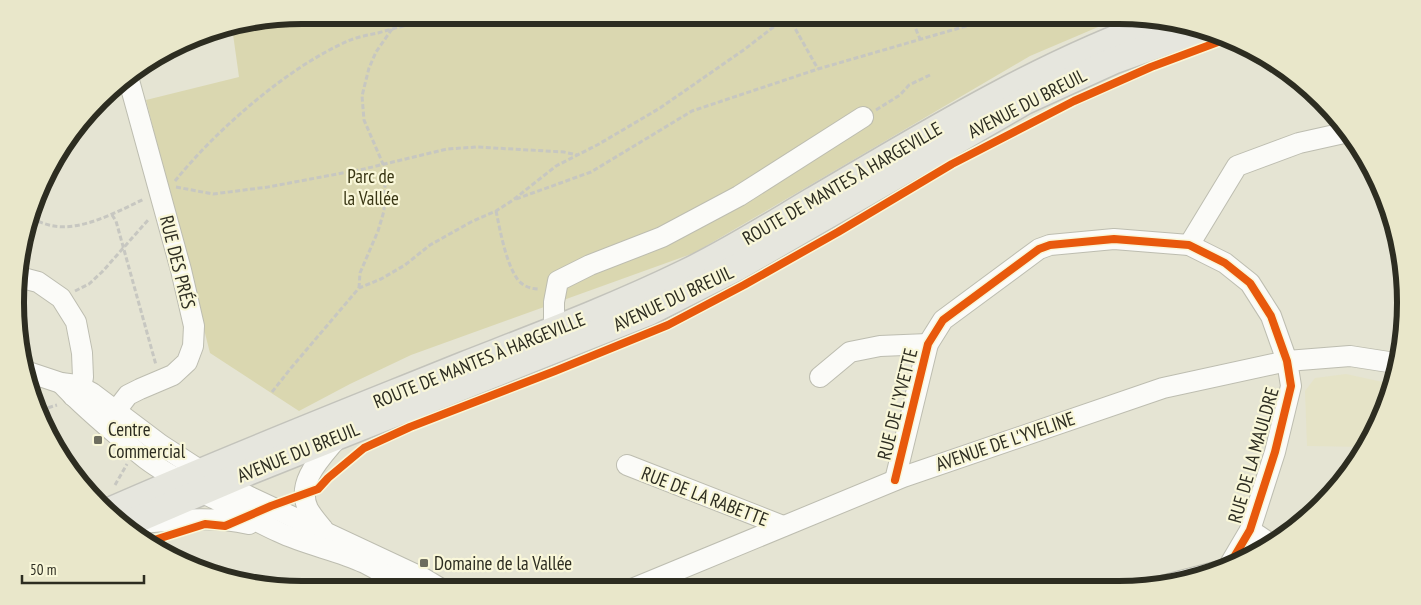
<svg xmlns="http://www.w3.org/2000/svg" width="1421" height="605" font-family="'PT Sans Narrow',sans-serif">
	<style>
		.built { fill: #e5e3c7 }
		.green { fill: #dad7b0 }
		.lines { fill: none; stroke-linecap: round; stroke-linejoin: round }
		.minor-casing { stroke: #bdbdb0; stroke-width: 22 }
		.major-casing { stroke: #c3c3bb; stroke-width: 29 }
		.path { stroke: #c7c7c1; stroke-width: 3; stroke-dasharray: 5 2.5; stroke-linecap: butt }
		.minor { stroke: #fbfbf8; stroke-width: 20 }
		.major { stroke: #e6e6de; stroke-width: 26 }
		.cycleway-casing { stroke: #f9f7d9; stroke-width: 11 }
		.cycleway { stroke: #e8590c; stroke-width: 8 }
		.poi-dot { fill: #6d6d5f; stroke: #f9f7d9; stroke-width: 2 }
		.labels { text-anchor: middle; stroke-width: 4.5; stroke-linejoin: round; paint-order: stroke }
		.street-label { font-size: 19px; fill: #2d2d21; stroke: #f9f7d9 }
		.park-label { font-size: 19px; fill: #393614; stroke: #f9f7d9 }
		.poi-label { font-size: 19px; fill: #2d2d21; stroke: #f9f7d9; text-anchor: start }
		.rim { fill: none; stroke: #2d2d21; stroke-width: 6 }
	</style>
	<rect width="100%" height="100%" fill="#e5e4d3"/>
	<polygon class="built" points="1346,374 1392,384 1391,395 1368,441 1364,441 1364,447 1307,446 1305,391 1315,378"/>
	<polygon class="green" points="303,15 1119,15 1124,16 1030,56 694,253 411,355 350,384 299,411 210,353 146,100 239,77 232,27"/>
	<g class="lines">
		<defs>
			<g id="minor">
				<polyline points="1189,245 1237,166 1299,143 1344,133"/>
				<polyline points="19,277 38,282 61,298 76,322 82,353 83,377 81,387 73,396"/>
				<polyline points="554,329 554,302 558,281 590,265 662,237 739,196 863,117"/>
				<polyline points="28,372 61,383 77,385 92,393 161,445 201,471 250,497 423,578 443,590"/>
				<polyline points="820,377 850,352 880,346 928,344"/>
				<path d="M61 383C80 404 101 421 123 440 130 446 138 453 146 459 167 475 192 487 215 499 236 510 257 522 279 532 321 552 369 553 401 590"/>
				<polyline points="108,421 128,395 140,389 173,375 187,362 193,346 194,326 181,270 128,77"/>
				<polyline points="627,465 783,526"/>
				<polyline points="895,480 928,344 943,320 1039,249 1050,245 1114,239 1189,245 1225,263 1250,283 1271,316 1287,361 1291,386 1275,452 1250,530 1227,569 1154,588"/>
				<path d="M141 523C178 520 213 516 249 524"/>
				<path d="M323 529C318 523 312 516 308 509 295 481 323 456 339 436"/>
				<polyline points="1250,530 1271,544"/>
				<polyline points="632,589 903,477 1163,388 1287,361 1350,356 1395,363"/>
			</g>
			<g id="major">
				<path d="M107 512C225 460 345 413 464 365 538 336 613 308 685 273 729 252 770 226 812 201 925 135 1036 66 1159 22"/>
				<polyline points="124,525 248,472 649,312 736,268 1025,101 1115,60 1201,29"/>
			</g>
		</defs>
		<use href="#minor" class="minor-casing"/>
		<use href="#major" class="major-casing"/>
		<g class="path">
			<polyline points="910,15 920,39"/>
			<polyline points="788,16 818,69"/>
			<polyline points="876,110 900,95 909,85 930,75"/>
			<polyline points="1361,155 1364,171 1380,190"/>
			<path d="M175 181C216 130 288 67 348 41 357 37 368 35 378 33 401 26 424 21 447 15"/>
			<polyline points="176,187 213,194 268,187 364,169 447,149 477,147 564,152 577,155"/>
			<polyline points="516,199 591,172 692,111 818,69 980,22"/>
			<path d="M496 211C500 230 506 264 518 280 524 287 532 289 539 289"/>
			<polyline points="112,215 116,221 156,365"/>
			<path d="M31 219C38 221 46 225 54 226 82 231 119 211 144 199"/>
			<polyline points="359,288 360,273 378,231 384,211 385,185 383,164 364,120 362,96 369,68 376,52 392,29"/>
			<polyline points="75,291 89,284 102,272 149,219"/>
			<polyline points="272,392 291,368 359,288 381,279 405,265 430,245 471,222 496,211 513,200 556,166 599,144 660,108 745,49 789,15"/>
			<polyline points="41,410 57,405"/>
			<polyline points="115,485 127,464"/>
		</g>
		<use href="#minor" class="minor"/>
		<use href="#major" class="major"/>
		<defs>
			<g id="cycleway">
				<polyline points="895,480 928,344 943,320 1039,249 1050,245 1114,239 1189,245 1225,263 1250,283 1271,316 1287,361 1291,386 1275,452 1250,530 1227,569 1154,588"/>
				<polyline points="151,541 205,524 225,526 271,506 318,489 328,478 364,448 410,427 555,371 668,325 744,285 838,232 952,164 1074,101 1151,67 1226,39"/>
			</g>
		</defs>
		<use href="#cycleway" class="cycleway-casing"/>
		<use href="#cycleway" class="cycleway"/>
	</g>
	<g class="poi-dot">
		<rect x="93" y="435" width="10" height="10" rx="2.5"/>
		<rect x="419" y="558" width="10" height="10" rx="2.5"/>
	</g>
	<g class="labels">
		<g class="street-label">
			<text transform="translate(1027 103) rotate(-27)" y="7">AVENUE DU BREUIL</text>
			<text transform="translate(842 183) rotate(-30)" y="7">ROUTE DE MANTES À HARGEVILLE</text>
			<text transform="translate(178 262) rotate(76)" y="7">RUE DES PRÉS</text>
			<text transform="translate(673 298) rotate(-25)" y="7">AVENUE DU BREUIL</text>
			<text transform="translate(479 360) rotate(-22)" y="7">ROUTE DE MANTES À HARGEVILLE</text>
			<text transform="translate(897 404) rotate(-76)" y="7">RUE DE L'YVETTE</text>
			<text transform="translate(1005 441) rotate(-19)" y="7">AVENUE DE L'YVELINE</text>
			<text transform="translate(298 452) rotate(-22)" y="7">AVENUE DU BREUIL</text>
			<text transform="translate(1253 455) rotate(-74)" y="7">RUE DE LA MAULDRE</text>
			<text transform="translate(705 496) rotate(21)" y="7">RUE DE LA RABETTE</text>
		</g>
		<g class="park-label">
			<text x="371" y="183">Parc de<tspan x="371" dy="22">la Vallée</tspan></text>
		</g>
		<g class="poi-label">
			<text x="108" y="436">Centre<tspan x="108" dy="22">Commercial</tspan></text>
			<text x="434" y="570">Domaine de la Vallée</text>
		</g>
	</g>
	<path d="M0 0H1421V605H0ZM302 24H1119A278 278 0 0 1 1397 302V303A278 278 0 0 1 1119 581H302A278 278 0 0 1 24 303V302A278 278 0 0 1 302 24Z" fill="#e9e7ca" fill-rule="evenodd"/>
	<path class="rim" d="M302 24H1119A278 278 0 0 1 1397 302V303A278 278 0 0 1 1119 581H302A278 278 0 0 1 24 303V302A278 278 0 0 1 302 24Z"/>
	<path d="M22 575v8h122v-8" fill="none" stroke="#2d2d21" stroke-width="2.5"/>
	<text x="30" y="575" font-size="15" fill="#2d2d21" stroke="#f9f7d9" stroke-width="4" paint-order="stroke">50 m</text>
</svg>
